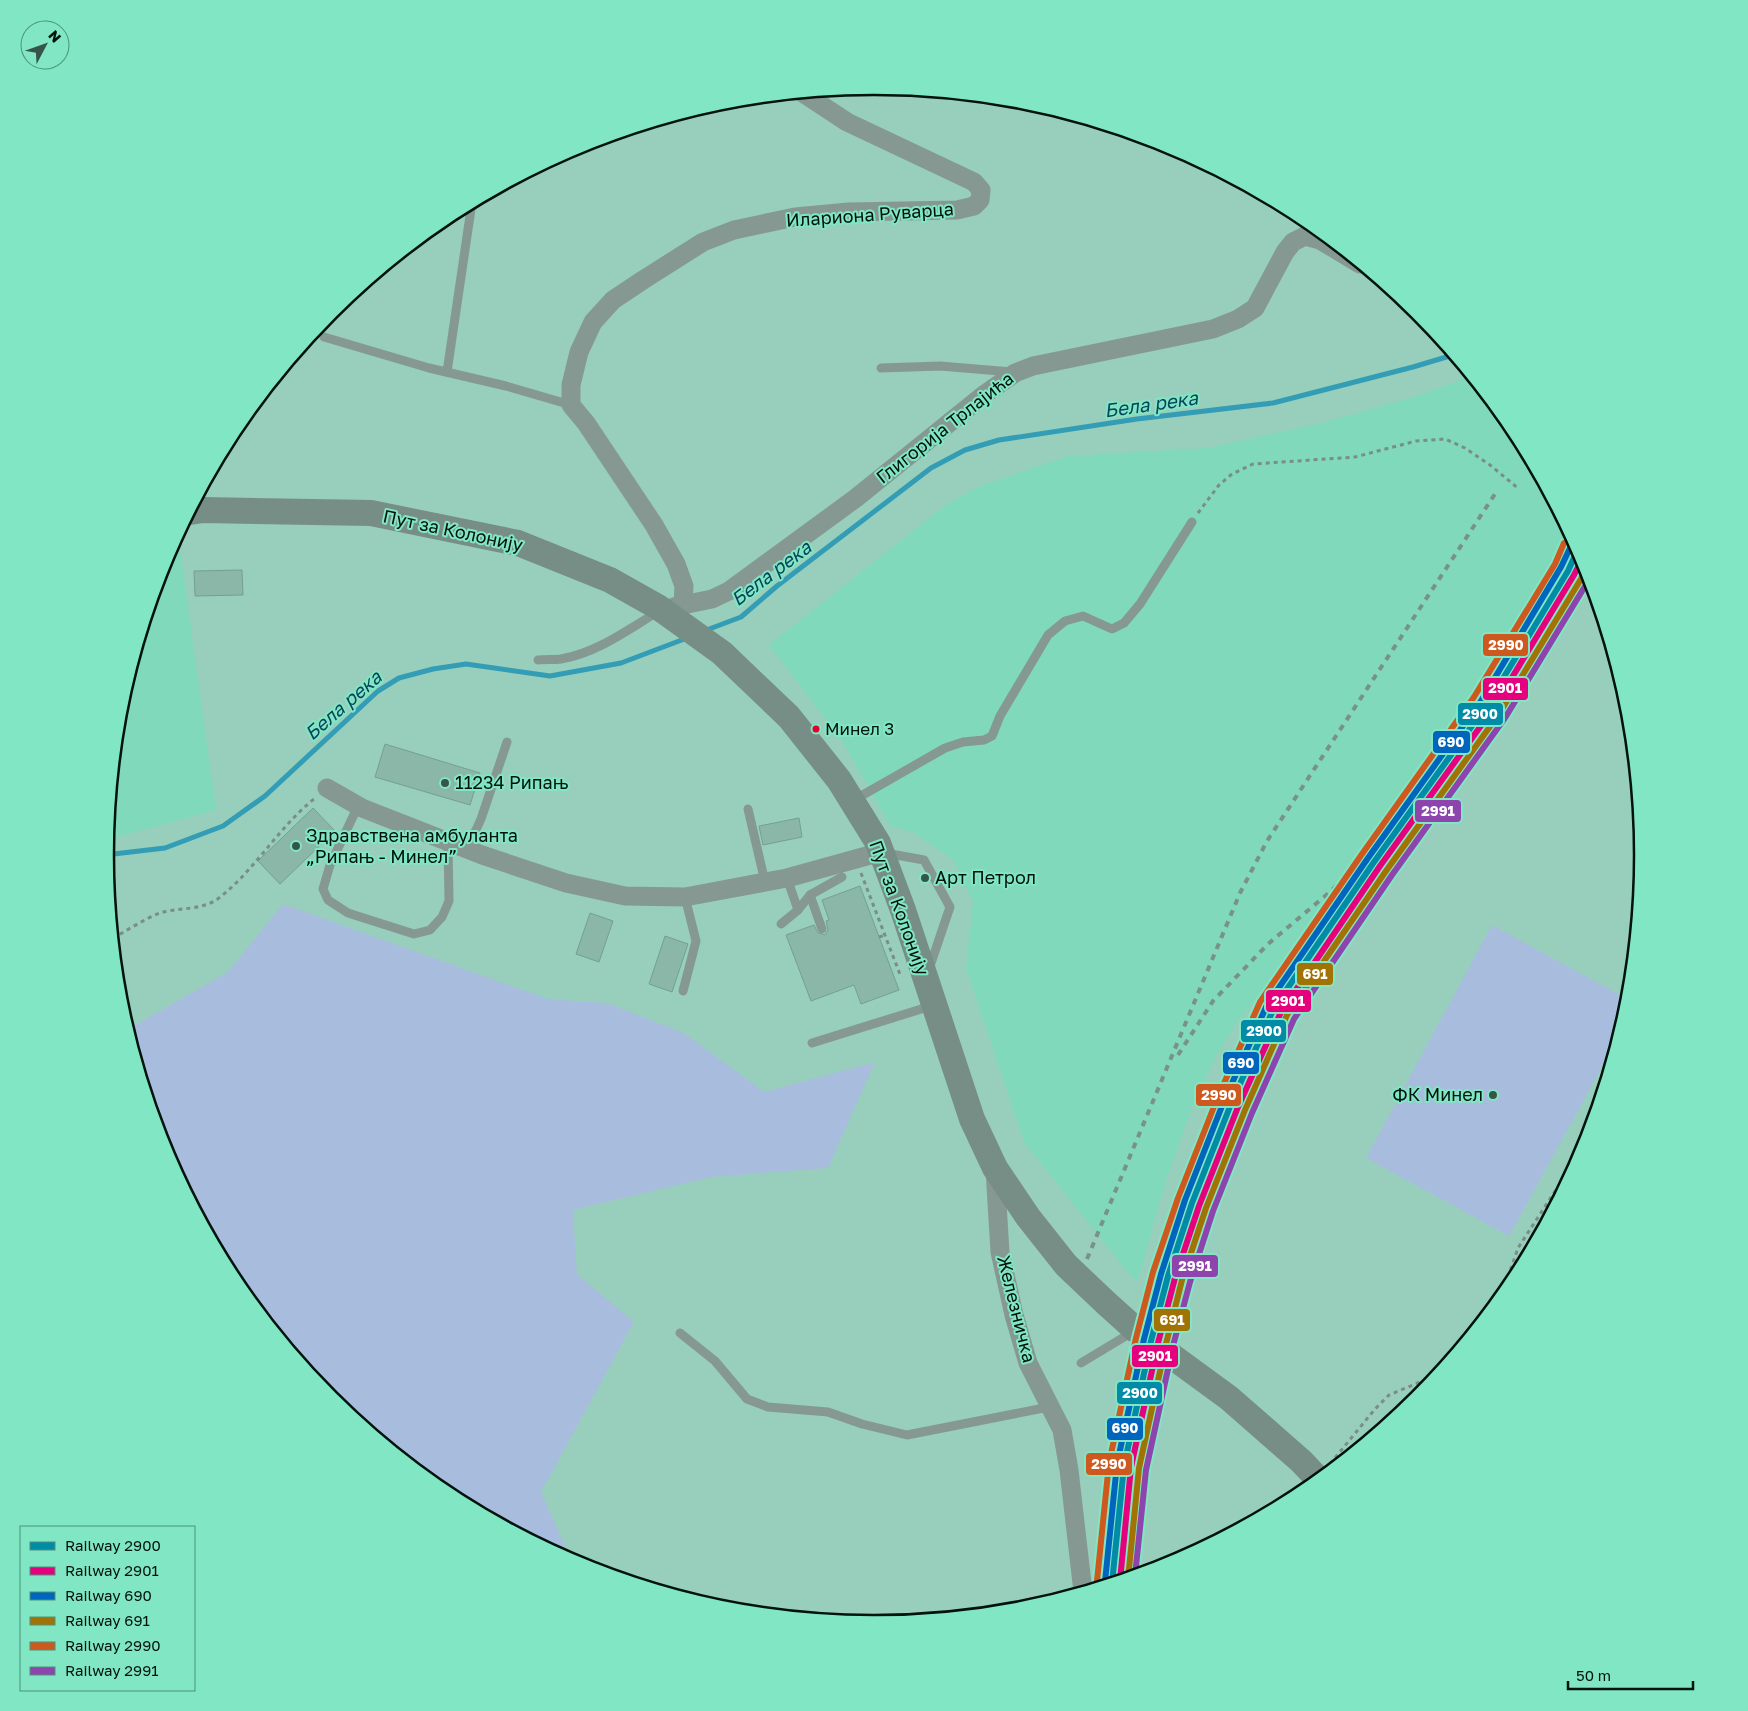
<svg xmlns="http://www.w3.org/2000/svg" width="1748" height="1711" font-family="'Golos Text',sans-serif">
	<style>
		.built { fill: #81d9bb }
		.green { fill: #a8bcde }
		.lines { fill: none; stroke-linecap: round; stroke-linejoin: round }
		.stream { stroke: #339db5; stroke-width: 5 }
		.building { fill: #8ab7a8; stroke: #73a092 }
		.path { stroke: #788e86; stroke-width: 3; stroke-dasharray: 4 4; stroke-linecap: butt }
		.lane { stroke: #859992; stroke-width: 9 }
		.street { stroke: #859992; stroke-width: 19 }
		.secondary { stroke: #778e86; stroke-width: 26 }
		.rail { stroke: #789289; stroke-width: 4; stroke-dasharray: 6 6; stroke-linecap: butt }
		.rail-1-casing { stroke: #81e6c3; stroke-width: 10 }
		.rail-2-casing { stroke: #81e6c3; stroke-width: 10 }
		.rail-3-casing { stroke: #81e6c3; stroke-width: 10 }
		.rail-4-casing { stroke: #81e6c3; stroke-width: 10 }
		.rail-5-casing { stroke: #81e6c3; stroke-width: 10 }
		.rail-6-casing { stroke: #81e6c3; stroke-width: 10 }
		.rail-1 { stroke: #008ba7; stroke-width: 6 }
		.rail-2 { stroke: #e5007d; stroke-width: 6 }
		.rail-3 { stroke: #0065bd; stroke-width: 6 }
		.rail-4 { stroke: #a17305; stroke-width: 6 }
		.rail-5 { stroke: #ce591f; stroke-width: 6 }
		.rail-6 { stroke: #8e44ad; stroke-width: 6 }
		.bus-dot { fill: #e4002b; stroke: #81e6c3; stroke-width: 2 }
		.poi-dot { fill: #35554a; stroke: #81e6c3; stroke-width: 2 }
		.labels { text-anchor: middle; stroke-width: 4; stroke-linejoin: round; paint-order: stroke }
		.bus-label { font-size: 17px; fill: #00130d; stroke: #81e6c3; text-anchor: start }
		.street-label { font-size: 18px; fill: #00130d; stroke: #81e6c3 }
		.poi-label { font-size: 18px; fill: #00130d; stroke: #81e6c3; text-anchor: start }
		.water-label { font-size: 19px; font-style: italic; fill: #06455b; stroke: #81e6c3 }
		.rim { fill: none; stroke: #00130d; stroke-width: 2.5 }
		.line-badge { stroke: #81e6c3; stroke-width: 2 }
		.badge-label { font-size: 14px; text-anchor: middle; font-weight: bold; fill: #fff }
	</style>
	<rect width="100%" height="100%" fill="#98cfbc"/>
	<g class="built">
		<polygon points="1471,376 1514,428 1568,531 1505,658 1383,831 1272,979 1237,1022 1217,1054 1194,1101 1162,1193 1138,1281 1130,1275 1024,1142 966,968 973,902 954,860 913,832 891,826 841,739 769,645 947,504 978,487 1067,456 1208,448 1326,422 1417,396"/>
		<polygon points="178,534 216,810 106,840 120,705 163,561"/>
	</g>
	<g class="green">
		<polygon points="283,904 548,999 607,1003 684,1033 764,1092 875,1062 828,1168 711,1177 573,1210 577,1274 634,1322 541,1492 572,1562 446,1495 330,1399 234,1283 163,1150 127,1030 228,972"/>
		<polygon points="1492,925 1629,1000 1621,1032 1509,1236 1366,1158"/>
	</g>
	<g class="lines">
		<g class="stream">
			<polyline points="704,631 741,617 777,586 931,468 965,450 999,440 1137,419 1273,403 1413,367 1453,355"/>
			<polyline points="105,855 165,848 223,826 265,796 378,691 399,678 433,669 466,664 550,676 621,663 687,638"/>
			<polyline points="1392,1421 1399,1415"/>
		</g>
	</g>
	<g class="building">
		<polygon points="242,570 243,595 195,596 194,571"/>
		<polygon points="385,744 480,773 470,805 375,777"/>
		<polygon points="313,808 335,831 280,884 258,861"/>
		<polygon points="799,818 802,837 763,845 759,826"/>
		<polygon points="860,886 899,990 861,1004 854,985 811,1001 786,935 814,925 818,933 825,935 828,930 826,921 829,920 822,900"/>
		<polygon points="590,913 613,921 599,962 576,954"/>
		<polygon points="665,936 688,944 672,992 649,984"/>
	</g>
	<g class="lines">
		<g class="path">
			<polyline points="1198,513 1219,485 1232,474 1253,464 1355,457 1416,441 1445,439 1465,448 1490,465 1519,489"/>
			<polyline points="861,873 901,977"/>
			<polyline points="879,937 886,935"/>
			<path d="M113 938C128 930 144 919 160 913 179 907 202 911 219 898 255 870 278 828 314 799"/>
			<polyline points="1500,1300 1518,1248 1587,1142"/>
			<polyline points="1330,1464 1375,1409 1389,1395 1439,1374"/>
			<path d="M1146 1573C1126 1561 1125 1547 1125 1524L1145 1401 1152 1382 1159 1372"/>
		</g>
		<g class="lane">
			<polyline points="324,337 429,368 506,386 571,405"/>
			<polyline points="881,368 940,366 1012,372"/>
			<polyline points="447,372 471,209"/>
			<path d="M538 660C545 659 554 660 561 659 597 653 629 629 659 611"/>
			<polyline points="854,800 945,748 963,742 984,740 992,736 1000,716 1048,635 1065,621 1083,616 1112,629 1124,623 1140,604 1192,522"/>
			<polyline points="358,806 330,865 323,889 328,900 348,913 414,934 430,930 442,917 449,901 448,842"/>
			<polyline points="748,809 765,882"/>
			<polyline points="464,848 476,830 481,819 507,742"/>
			<polyline points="885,853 924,860 950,907 929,969"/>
			<polyline points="787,878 798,910"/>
			<polyline points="810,895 822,929"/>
			<polyline points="781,924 798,910 810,895 842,877"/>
			<polyline points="683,991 696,941 685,897"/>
			<polyline points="812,1043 931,1006"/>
			<polyline points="680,1333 715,1361 747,1399 768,1407 828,1412 862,1424 907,1435 1049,1407"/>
			<polyline points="1081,1363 1134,1331"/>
		</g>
		<g class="street">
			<polyline points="683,604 684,586 676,564 654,525 586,423 571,405 571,385 579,352 593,322 613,300 643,280 703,242 734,230 795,217 849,212 957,210 974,206 980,200 981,190 974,182 847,122 803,93"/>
			<polyline points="673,607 712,599 729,591 856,498 985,394 1015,373 1033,366 1213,329 1238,319 1255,308 1285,252 1293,242 1305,236 1320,240 1360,264"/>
			<polyline points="327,788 362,808 482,855 566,883 625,896 685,897 787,878 881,852"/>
			<polyline points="995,1170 1000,1252 1014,1315 1028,1363 1062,1430 1069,1470 1083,1592"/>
		</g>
		<polyline class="secondary" points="190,512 203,510 371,513 518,543 610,580 658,607 722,653 789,717 839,780 878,843 903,910 972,1119 995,1168 1028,1217 1066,1265 1106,1303 1136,1330 1229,1398 1301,1461 1319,1480"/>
		<g class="rail">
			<polyline points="1178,1055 1213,1001 1268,944 1324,897 1394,834"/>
			<polyline points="1087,1259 1240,893 1267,841 1495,494"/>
		</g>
		<defs>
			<polyline id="rail-1" points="1112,1583 1124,1466 1151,1341 1168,1276 1192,1203 1231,1104 1274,1008 1374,862 1487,705 1568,571 1578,549"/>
			<polyline id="rail-2" points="1120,1581 1131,1467 1158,1343 1175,1278 1199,1206 1238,1107 1281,1012 1380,866 1493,709 1574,575 1583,557"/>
			<polyline id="rail-3" points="1105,1582 1117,1464 1144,1339 1161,1274 1185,1200 1224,1101 1267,1005 1368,858 1481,701 1561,567 1571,546"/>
			<polyline id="rail-4" points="1128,1579 1139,1468 1166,1344 1182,1280 1206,1208 1245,1110 1287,1015 1386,871 1499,714 1581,579 1586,567"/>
			<polyline id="rail-5" points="1097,1581 1109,1463 1136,1338 1153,1272 1178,1198 1217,1099 1260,1002 1362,854 1474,697 1555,564 1564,543"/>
			<polyline id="rail-6" points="1135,1576 1146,1470 1173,1346 1190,1282 1213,1211 1252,1113 1294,1019 1392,875 1505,718 1590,578"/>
		</defs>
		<use href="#rail-1" class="rail-1-casing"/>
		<use href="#rail-2" class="rail-2-casing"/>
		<use href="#rail-3" class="rail-3-casing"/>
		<use href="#rail-4" class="rail-4-casing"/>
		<use href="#rail-5" class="rail-5-casing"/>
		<use href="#rail-6" class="rail-6-casing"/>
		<use href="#rail-1" class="rail-1"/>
		<use href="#rail-2" class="rail-2"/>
		<use href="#rail-3" class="rail-3"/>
		<use href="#rail-4" class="rail-4"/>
		<use href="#rail-5" class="rail-5"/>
		<use href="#rail-6" class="rail-6"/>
	</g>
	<circle class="bus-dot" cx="816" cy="729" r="4.5"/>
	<g class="poi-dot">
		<circle cx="445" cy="783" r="5"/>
		<circle cx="296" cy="846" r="5"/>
		<circle cx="925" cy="878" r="5"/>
		<circle cx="1493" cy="1095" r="5"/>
	</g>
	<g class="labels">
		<g class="bus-label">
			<text x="825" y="735">Минел 3</text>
		</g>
		<g class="street-label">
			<text transform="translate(870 215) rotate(-4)" y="6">Илариона Руварца</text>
			<text transform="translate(945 428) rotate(-38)" y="6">Глигорија Трлајића</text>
			<text transform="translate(453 531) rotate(12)" y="6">Пут за Колонију</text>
			<text transform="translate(899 908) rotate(70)" y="6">Пут за Колонију</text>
			<text transform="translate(1016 1309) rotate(76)" y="6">Железничка</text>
		</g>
		<g class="poi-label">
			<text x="455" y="789">11234 Рипањ</text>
			<text x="306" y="842">Здравствена амбуланта<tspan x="306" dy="21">„Рипањ - Минел”</tspan></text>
			<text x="935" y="884">Арт Петрол</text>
			<text x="1483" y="1101" text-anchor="end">ФК Минел</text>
		</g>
		<g class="water-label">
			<text transform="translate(1151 404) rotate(-8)" y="7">Бела река</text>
			<text transform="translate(771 573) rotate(-37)" y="7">Бела река</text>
			<text transform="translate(343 705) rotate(-41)" y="7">Бела река</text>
		</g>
	</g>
	<path d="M0 0H1748V1711H0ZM114 855a760 760 0 1 1 1520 0a760 760 0 1 1-1520 0Z" fill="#81e6c3" fill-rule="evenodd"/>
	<path class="rim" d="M114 855a760 760 0 1 1 1520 0a760 760 0 1 1-1520 0Z"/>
	<g class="line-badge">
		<rect x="1482" y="633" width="47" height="24" rx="5" fill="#ce591f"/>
		<rect x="1482" y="677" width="47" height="24" rx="5" fill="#e5007d"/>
		<rect x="1457" y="702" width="47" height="24" rx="5" fill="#008ba7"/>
		<rect x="1432" y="730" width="39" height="24" rx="5" fill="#0065bd"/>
		<rect x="1414" y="799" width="48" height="24" rx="5" fill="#8e44ad"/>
		<rect x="1296" y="962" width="38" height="24" rx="5" fill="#a17305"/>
		<rect x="1265" y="989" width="47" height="24" rx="5" fill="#e5007d"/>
		<rect x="1240" y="1019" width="47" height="24" rx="5" fill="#008ba7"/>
		<rect x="1222" y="1051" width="38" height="24" rx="5" fill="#0065bd"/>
		<rect x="1195" y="1083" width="47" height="24" rx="5" fill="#ce591f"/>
		<rect x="1171" y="1254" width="48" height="24" rx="5" fill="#8e44ad"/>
		<rect x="1153" y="1308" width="38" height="24" rx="5" fill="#a17305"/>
		<rect x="1131" y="1344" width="48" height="24" rx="5" fill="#e5007d"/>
		<rect x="1116" y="1381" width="47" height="24" rx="5" fill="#008ba7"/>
		<rect x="1106" y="1417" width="38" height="24" rx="5" fill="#0065bd"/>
		<rect x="1085" y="1452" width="48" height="24" rx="5" fill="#ce591f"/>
	</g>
	<g class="badge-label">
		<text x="1506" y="650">2990</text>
		<text x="1505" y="693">2901</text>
		<text x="1480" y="719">2900</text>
		<text x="1451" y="747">690</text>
		<text x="1438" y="816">2991</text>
		<text x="1315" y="979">691</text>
		<text x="1288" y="1006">2901</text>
		<text x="1264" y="1036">2900</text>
		<text x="1241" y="1068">690</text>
		<text x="1219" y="1100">2990</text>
		<text x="1195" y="1271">2991</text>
		<text x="1172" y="1325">691</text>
		<text x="1155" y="1361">2901</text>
		<text x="1140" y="1398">2900</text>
		<text x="1125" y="1433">690</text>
		<text x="1109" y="1469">2990</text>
	</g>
	<rect x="20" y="1526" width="175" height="165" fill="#81e6c3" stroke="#4d927a"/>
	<rect x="30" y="1542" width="25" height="8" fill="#008ba7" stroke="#4d927a"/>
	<text x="65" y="1551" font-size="15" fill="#00130d">Railway 2900</text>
	<rect x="30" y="1567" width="25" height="8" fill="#e5007d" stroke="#4d927a"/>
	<text x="65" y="1576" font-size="15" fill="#00130d">Railway 2901</text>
	<rect x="30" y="1592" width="25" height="8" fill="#0065bd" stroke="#4d927a"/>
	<text x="65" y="1601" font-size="15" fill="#00130d">Railway 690</text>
	<rect x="30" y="1617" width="25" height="8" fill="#a17305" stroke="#4d927a"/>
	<text x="65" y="1626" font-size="15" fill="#00130d">Railway 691</text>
	<rect x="30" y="1642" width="25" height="8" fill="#ce591f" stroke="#4d927a"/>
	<text x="65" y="1651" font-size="15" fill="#00130d">Railway 2990</text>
	<rect x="30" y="1667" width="25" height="8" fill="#8e44ad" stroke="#4d927a"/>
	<text x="65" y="1676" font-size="15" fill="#00130d">Railway 2991</text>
	<g transform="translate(45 45) rotate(49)"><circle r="24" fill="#81e6c3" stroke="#4d927a"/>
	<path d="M0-4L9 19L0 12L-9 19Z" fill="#35554a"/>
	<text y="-8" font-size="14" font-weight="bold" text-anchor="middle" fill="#00130d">N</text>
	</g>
	<path d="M1568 1681v8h125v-8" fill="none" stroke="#00130d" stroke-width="2.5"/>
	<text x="1576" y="1681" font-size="15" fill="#00130d" stroke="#81e6c3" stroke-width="4" paint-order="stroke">50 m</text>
</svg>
